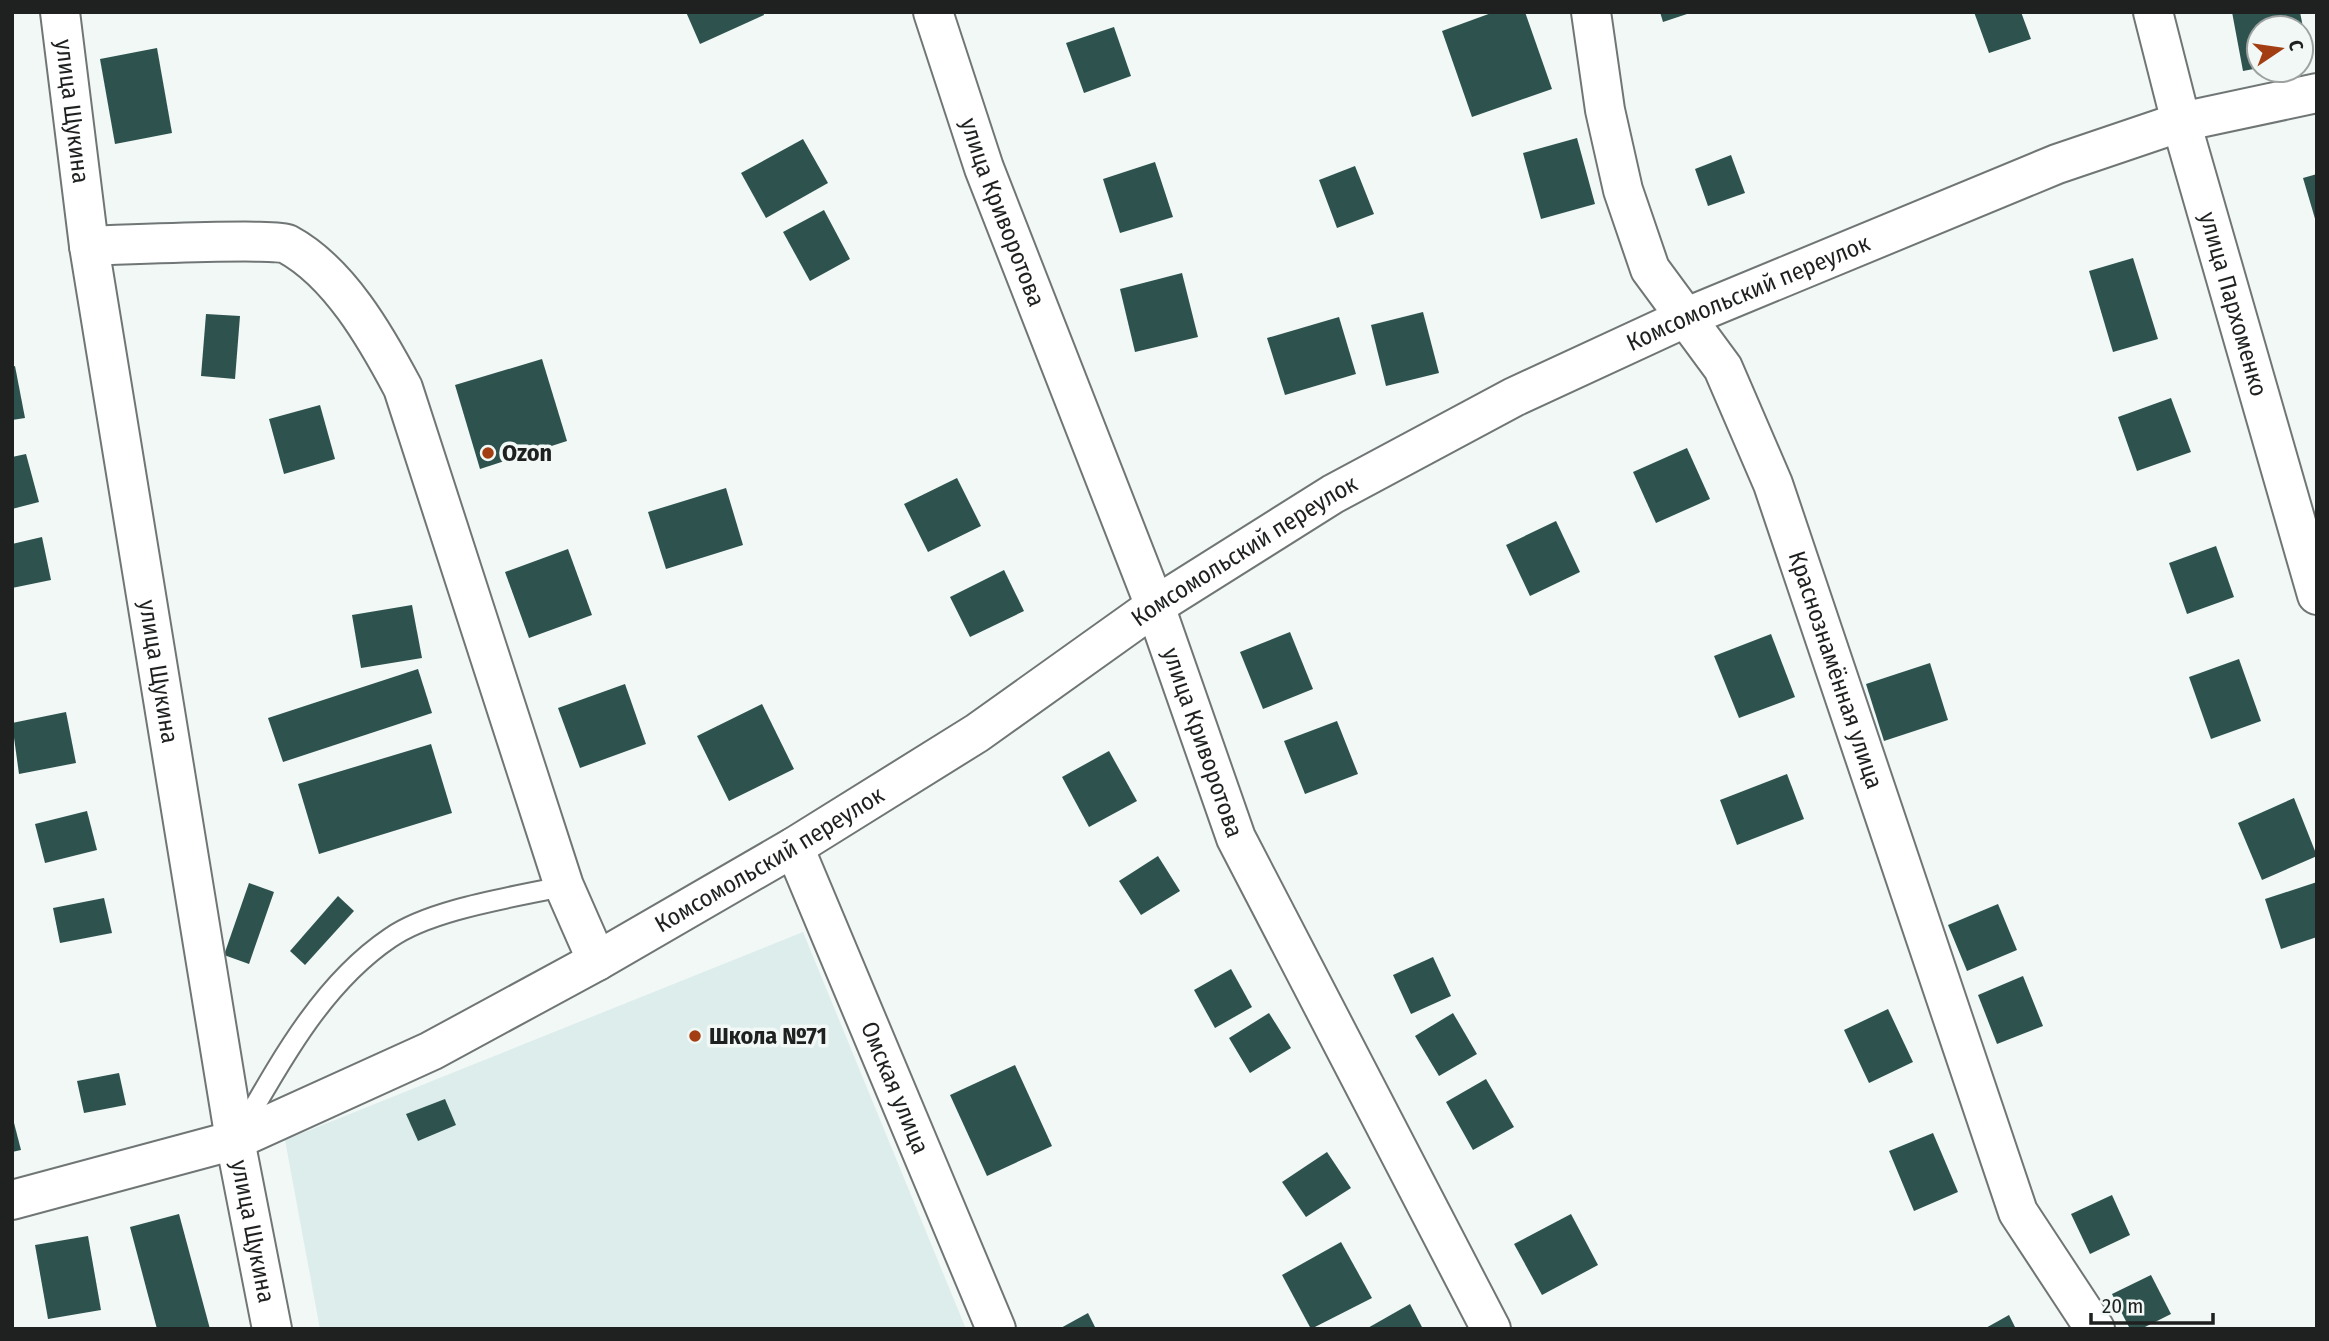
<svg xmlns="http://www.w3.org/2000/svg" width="2329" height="1341" font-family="'Fira Sans Condensed',sans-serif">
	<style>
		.built { fill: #ddedeb }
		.building { fill: #2e534e }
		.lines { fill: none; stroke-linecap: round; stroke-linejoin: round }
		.service-casing { stroke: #707675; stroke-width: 23 }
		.minor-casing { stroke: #707675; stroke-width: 42 }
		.tertiary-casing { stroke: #707675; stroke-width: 42 }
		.service { stroke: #fff; stroke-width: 19 }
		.minor { stroke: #fff; stroke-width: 38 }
		.tertiary { stroke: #fff; stroke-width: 38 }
		.poi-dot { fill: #a33e13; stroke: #f1f8f6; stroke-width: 2.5 }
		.labels { text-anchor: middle; stroke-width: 7; stroke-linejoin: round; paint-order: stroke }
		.street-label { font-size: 24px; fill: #1f2121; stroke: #f1f8f6 }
		.poi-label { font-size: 24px; font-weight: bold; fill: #1f2121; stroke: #f1f8f6; text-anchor: start }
	</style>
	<rect width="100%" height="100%" fill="#f1f8f6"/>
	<polygon class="built" points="803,932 966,1329 320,1329 285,1140"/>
	<g class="building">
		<polygon points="686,12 763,12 764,15 700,44"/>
		<polygon points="1494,12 1525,12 1552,89 1472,117 1442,31"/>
		<polygon points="1660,12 1690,12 1690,13 1663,22"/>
		<polygon points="1974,12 2021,12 2031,39 1989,53"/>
		<polygon points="2232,12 2300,12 2309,58 2301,60 2301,28 2259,28 2259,68 2243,71"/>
		<polygon points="1114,27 1131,76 1084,93 1066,43"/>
		<polygon points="157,48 172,133 115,144 100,59"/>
		<polygon points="1577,138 1595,204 1541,219 1523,153"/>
		<polygon points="803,139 828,183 766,218 741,173"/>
		<polygon points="1731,155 1745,193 1708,206 1695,169"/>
		<polygon points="1155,162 1173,217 1120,233 1103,179"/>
		<polygon points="1355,166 1374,214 1337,228 1319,180"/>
		<polygon points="2317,174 2317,222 2316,222 2303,178"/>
		<polygon points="824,210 850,259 810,281 783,232"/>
		<polygon points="2133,258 2158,339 2113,352 2089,271"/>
		<polygon points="1182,273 1198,337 1135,352 1120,289"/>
		<polygon points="1423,312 1439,373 1386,386 1371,325"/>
		<polygon points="206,314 240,316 235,379 201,376"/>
		<polygon points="1339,317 1356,374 1285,395 1267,338"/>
		<polygon points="542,359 567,441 480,469 455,385"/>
		<polygon points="15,366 25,418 12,420 12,367"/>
		<polygon points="2171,398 2191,452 2137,471 2118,417"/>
		<polygon points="320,405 335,459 284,474 269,419"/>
		<polygon points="1687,448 1710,499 1656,523 1633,472"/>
		<polygon points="26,454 39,502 12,509 12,457"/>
		<polygon points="957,478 981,526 928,552 904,504"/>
		<polygon points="726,488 743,545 666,569 648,512"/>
		<polygon points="1556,521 1580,572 1530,596 1506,545"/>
		<polygon points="42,537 51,580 12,588 12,544"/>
		<polygon points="2216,546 2234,597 2187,614 2169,563"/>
		<polygon points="568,549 592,615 529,638 505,572"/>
		<polygon points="1004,570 1024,611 970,637 950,597"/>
		<polygon points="412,605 422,658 361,668 352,615"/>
		<polygon points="1290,632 1313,689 1263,709 1240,652"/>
		<polygon points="1771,634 1795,697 1739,718 1714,656"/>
		<polygon points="2239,659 2261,721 2211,739 2189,677"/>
		<polygon points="1930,663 1948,720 1884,741 1866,684"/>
		<polygon points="418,669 432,713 283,762 268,718"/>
		<polygon points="625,684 646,744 580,768 558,708"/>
		<polygon points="762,704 794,769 729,801 697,736"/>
		<polygon points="66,712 76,763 19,774 12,723"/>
		<polygon points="1337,721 1358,774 1305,794 1284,741"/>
		<polygon points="431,744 452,813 319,854 298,784"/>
		<polygon points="1109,751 1137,801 1089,827 1062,777"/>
		<polygon points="1787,774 1804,819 1737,845 1720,800"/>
		<polygon points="2294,798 2317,856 2262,880 2238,823"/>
		<polygon points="87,811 97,850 45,863 35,824"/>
		<polygon points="1158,856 1180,891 1141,915 1119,881"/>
		<polygon points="2317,882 2317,937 2281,949 2265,899"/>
		<polygon points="249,883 274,892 249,964 224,955"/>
		<polygon points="338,896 354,911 305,965 290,951"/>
		<polygon points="104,898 112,933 60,943 53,908"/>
		<polygon points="1998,904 2017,950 1967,971 1948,925"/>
		<polygon points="1433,957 1451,996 1411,1014 1393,975"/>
		<polygon points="1231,969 1252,1007 1215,1028 1194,990"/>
		<polygon points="2023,976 2043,1026 1997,1044 1978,995"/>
		<polygon points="1888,1009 1913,1062 1869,1083 1844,1030"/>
		<polygon points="1269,1013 1291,1048 1250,1073 1229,1038"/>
		<polygon points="1453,1013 1477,1054 1439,1076 1415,1036"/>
		<polygon points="1015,1065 1052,1146 987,1176 950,1095"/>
		<polygon points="119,1073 126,1105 84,1113 77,1081"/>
		<polygon points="1486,1079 1514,1127 1473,1150 1446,1102"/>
		<polygon points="445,1099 456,1125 418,1141 406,1114"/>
		<polygon points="13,1119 21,1150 12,1152 12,1120"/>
		<polygon points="1933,1133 1958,1192 1914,1211 1889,1151"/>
		<polygon points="1327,1152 1351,1188 1306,1217 1282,1182"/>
		<polygon points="2112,1195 2130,1235 2090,1254 2071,1214"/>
		<polygon points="179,1214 210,1329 157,1329 130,1227"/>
		<polygon points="1571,1214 1598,1265 1542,1295 1514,1244"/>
		<polygon points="88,1236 101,1310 48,1319 35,1245"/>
		<polygon points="1341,1242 1372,1298 1311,1329 1282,1275"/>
		<polygon points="2151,1275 2171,1314 2141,1329 2130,1329 2112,1294"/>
		<polygon points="1410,1304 1423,1329 1366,1329"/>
		<polygon points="1088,1313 1096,1329 1059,1329"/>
		<polygon points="2009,1315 2016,1329 1984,1329"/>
	</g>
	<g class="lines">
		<defs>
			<path id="service" d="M240 1132C280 1062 322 984 390 938 431 909 515 897 564 886"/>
			<g id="minor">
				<path id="s1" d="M60 12 89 246 235 1140"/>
				<path id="s2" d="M933 12 984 168 1155 606 1236 838 1491 1329"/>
				<path id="s3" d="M1591 12 1605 110 1623 190 1650 269 1723 368 1773 484 2018 1212 2095 1329"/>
				<path id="s4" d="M2153 12 2181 122 2317 595"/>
				<path d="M89 246C116 245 274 238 287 244 339 272 376 337 403 388L564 886 597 961"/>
				<path id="s5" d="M794 847 996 1329"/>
			</g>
			<g id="tertiary">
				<path id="s6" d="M235 1140 272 1329"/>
				<path id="s7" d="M12 1200 235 1140 431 1051 597 961 794 847 977 733 1155 606 1333 494 1514 397 1687 317 2057 164 2181 122 2317 93"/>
			</g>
		</defs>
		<use href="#service" class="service-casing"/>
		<use href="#minor" class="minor-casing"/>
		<use href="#tertiary" class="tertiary-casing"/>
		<use href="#service" class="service"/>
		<use href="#minor" class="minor"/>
		<use href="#tertiary" class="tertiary"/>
	</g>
	<g class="poi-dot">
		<circle cx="488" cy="453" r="7"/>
		<circle cx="695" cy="1036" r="7"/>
	</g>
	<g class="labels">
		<g class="street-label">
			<text dy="8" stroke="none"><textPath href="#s1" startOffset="100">улица Щукина</textPath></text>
			<text dy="8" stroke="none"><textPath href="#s2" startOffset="212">улица Криворотова</textPath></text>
			<text dy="8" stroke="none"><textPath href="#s7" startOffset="1969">Комсомольский переулок</textPath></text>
			<text dy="8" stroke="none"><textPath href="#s4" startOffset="303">улица Пархоменко</textPath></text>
			<text dy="8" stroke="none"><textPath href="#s7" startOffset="1402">Комсомольский переулок</textPath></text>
			<text dy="8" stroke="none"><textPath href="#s3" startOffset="710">Краснознамённая улица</textPath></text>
			<text dy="8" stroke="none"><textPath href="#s1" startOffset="667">улица Щукина</textPath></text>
			<text dy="8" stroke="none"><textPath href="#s2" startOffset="779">улица Криворотова</textPath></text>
			<text dy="8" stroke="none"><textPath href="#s7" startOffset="835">Комсомольский переулок</textPath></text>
			<text dy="8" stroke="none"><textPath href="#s5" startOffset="261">Омская улица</textPath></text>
			<text dy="8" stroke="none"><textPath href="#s6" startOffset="93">улица Щукина</textPath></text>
		</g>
		<g class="poi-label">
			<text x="502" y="461">Ozon</text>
			<text x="709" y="1044">Школа №71</text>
		</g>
	</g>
	<rect width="2329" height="1341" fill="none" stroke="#1f2121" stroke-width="28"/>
	<g transform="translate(2280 49) rotate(77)"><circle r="33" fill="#f1f8f6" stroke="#9da2a1" stroke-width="2"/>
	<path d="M0-5L12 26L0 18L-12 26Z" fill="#a33e13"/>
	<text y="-10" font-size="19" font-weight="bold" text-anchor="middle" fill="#1f2121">С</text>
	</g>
	<path d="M2091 1313v10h122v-10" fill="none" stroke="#1f2121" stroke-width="3.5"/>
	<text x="2102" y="1313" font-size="21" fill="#1f2121" stroke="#f1f8f6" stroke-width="5" paint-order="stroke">20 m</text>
</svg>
